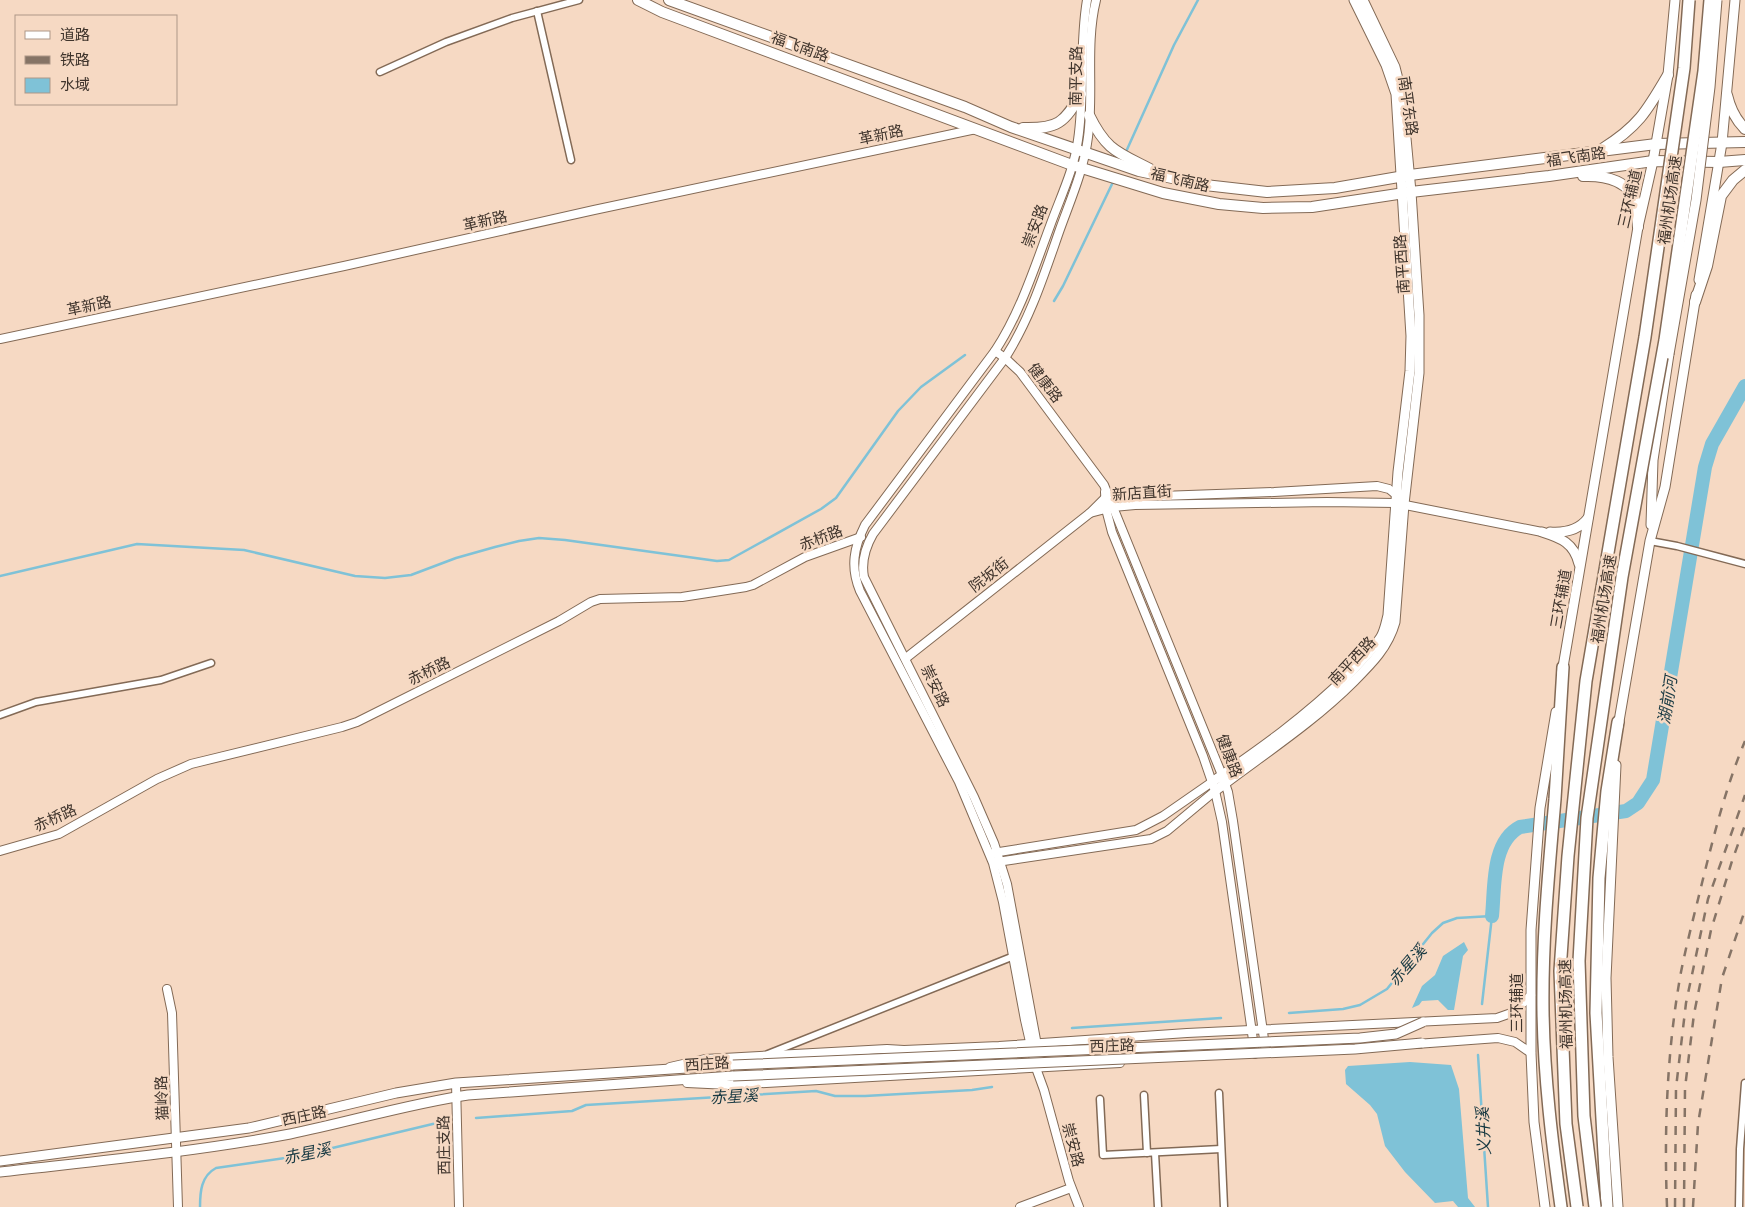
<svg xmlns="http://www.w3.org/2000/svg" width="1745" height="1207" font-family="'Work Sans','Noto Sans SC',sans-serif">
	<style>
		.water { fill: #7fc2d7 }
		.lines { fill: none; stroke-linecap: round; stroke-linejoin: round }
		.stream { stroke: #7fc2d7; stroke-width: 2.5 }
		.river { stroke: #7fc2d7; stroke-width: 14 }
		.minor-casing { stroke: #836a56; stroke-width: 9 }
		.tertiary-casing { stroke: #836a56; stroke-width: 10 }
		.secondary-casing { stroke: #836a56; stroke-width: 11 }
		.primary-casing { stroke: #836a56; stroke-width: 12 }
		.trunk-casing { stroke: #836a56; stroke-width: 14 }
		.minor { stroke: #fff; stroke-width: 6 }
		.tertiary { stroke: #fff; stroke-width: 8 }
		.secondary { stroke: #fff; stroke-width: 9 }
		.primary { stroke: #fff; stroke-width: 10 }
		.trunk { stroke: #fff; stroke-width: 11 }
		.rail { stroke: #867466; stroke-width: 2.5; stroke-dasharray: 9 9; stroke-linecap: butt }
		.secondary-bridge-casing { stroke: #836a56; stroke-width: 11; stroke-linecap: butt }
		.motorway-bridge-casing { stroke: #836a56; stroke-width: 14; stroke-linecap: butt }
		.secondary-bridge { stroke: #fff; stroke-width: 9 }
		.motorway-bridge { stroke: #fff; stroke-width: 11 }
		.labels { text-anchor: middle; stroke-width: 5; stroke-linejoin: round; paint-order: stroke }
		.street-label { font-size: 15px; fill: #3f342c; stroke: #f6d9c3 }
		.water-label { font-size: 16px; font-style: italic; fill: #193a43; stroke: #f6d9c3 }
	</style>
	<rect width="100%" height="100%" fill="#f6d9c3"/>
	<g class="water">
		<polygon points="1464,942 1468,950 1463,956 1454,1010 1448,1010 1438,1000 1422,1001 1419,1005 1412,1008 1422,986 1435,975 1443,956"/>
		<polygon points="1410,1062 1451,1065 1459,1089 1468,1198 1475,1207 1458,1207 1453,1201 1435,1203 1405,1172 1385,1146 1377,1114 1370,1105 1346,1084 1345,1070 1348,1066"/>
	</g>
	<g class="lines">
		<g class="stream">
			<polyline points="1125,154 1174,45 1198,0"/>
			<polyline points="1054,301 1063,286 1113,182"/>
			<polyline points="0,576 137,544 244,550 355,576 385,578 411,575 456,558 495,547 519,541 539,538 565,540 717,561 729,560 821,509 836,498 898,411 921,387 965,355"/>
			<polyline points="1289,1013 1343,1009 1360,1005 1387,989 1432,933 1443,923 1457,918 1492,916 1482,1004"/>
			<polyline points="1072,1028 1221,1018"/>
			<polyline points="1478,1055 1488,1207"/>
			<polyline points="476,1118 572,1111 586,1105 816,1091 835,1096 865,1096 972,1090 992,1087"/>
			<path d="M200 1207C200 1192 201 1176 216 1168L299 1156 441 1122"/>
		</g>
		<path class="river" d="M1492 916C1495 888 1491 842 1520 827L1626 811 1638 803 1653 780 1705 467 1712 444 1745 386"/>
		<defs>
			<g id="minor">
				<polyline points="537,11 571,160"/>
				<polyline points="380,72 446,42 512,18 579,0"/>
				<polyline points="1650,541 1677,546 1745,564"/>
				<polyline points="0,715 36,702 161,680 211,663"/>
				<polyline points="768,1054 1014,956"/>
				<polyline points="1219,1093 1224,1207"/>
				<polyline points="1144,1095 1147,1153"/>
				<polyline points="1100,1099 1103,1155 1221,1149"/>
				<polyline points="1155,1153 1158,1207"/>
				<polyline points="1739,1207 1740,1149 1745,1083"/>
			</g>
			<g id="tertiary">
				<polyline points="0,339 344,266 594,210 976,129"/>
				<polyline points="995,351 1005,358 1020,372 1104,485 1222,775 1228,792 1233,821 1266,1053"/>
				<polyline points="1105,492 1106,509 1112,532 1203,756 1215,791 1222,822 1255,1054"/>
				<polyline points="1090,513 1113,507 1135,505 1327,502 1395,503 1542,532"/>
				<polyline points="906,658 1090,513 1105,498 1274,492 1377,486 1389,489 1400,498"/>
				<polyline points="0,851 59,834 157,779 191,764 342,727 357,722 559,621 591,602 600,599 682,597 746,587 753,585 805,557 861,537"/>
				<polyline points="993,853 1136,830 1163,816 1212,782"/>
				<polyline points="997,862 1151,839 1167,831 1215,791"/>
				<polyline points="167,989 172,1013 178,1207"/>
				<polyline points="1416,1044 1498,1038 1515,1042 1531,1053"/>
				<path d="M1039 1056 1007 884 994 843 974 797 864 577C861 561 865 548 873 534L1005 358C1030 319 1044 275 1059 232 1070 201 1084 170 1088 137 1094 92 1085 45 1096 0"/>
				<polyline points="670,1067 705,1059 887,1049 904,1050 999,1046 1187,1033 1497,1018 1514,1012 1531,995"/>
				<polyline points="456,1083 459,1207"/>
				<polyline points="687,1083 729,1085 1120,1063"/>
				<polyline points="1020,1207 1071,1188"/>
				<path d="M1079 1207 1069 1181 1044 1090 1036 1068 1025 1020 1003 902 993 863 959 782 860 591C850 567 854 547 865 525L995 351C1020 313 1034 269 1050 226 1060 198 1074 170 1078 140 1085 94 1079 46 1087 0"/>
			</g>
			<g id="secondary">
				<polyline points="1699,280 1722,143 1735,0"/>
				<polyline points="1651,525 1653,460 1669,354"/>
				<path d="M1542 532C1561 538 1574 543 1579 564"/>
				<path d="M1550 532C1564 533 1579 530 1588 518"/>
				<polyline points="1562,673 1638,227 1653,161 1668,75 1675,0"/>
				<polyline points="1618,727 1650,541 1665,487 1696,295"/>
				<polyline points="1616,765 1606,978 1608,1057 1618,1207"/>
				<path d="M1212 782C1260 749 1307 716 1348 675 1359 663 1372 651 1381 637 1385 630 1386 623 1388 615L1398 472 1410 371 1411 336 1396 94 1386 65 1354 0"/>
				<path d="M1215 791C1262 755 1312 723 1354 681 1372 663 1388 647 1395 622L1404 504 1419 373V315L1411 192 1402 95 1395 67 1363 0"/>
				<polyline points="0,1161 249,1128 396,1093 456,1083 733,1065"/>
				<path d="M0 1172C97 1161 194 1152 290 1134 349 1122 408 1104 468 1095L733 1076"/>
				<polyline points="1545,1207 1534,1122 1531,1053 1531,930 1540,808 1556,712"/>
			</g>
			<g id="primary">
				<polyline points="638,0 662,12 1072,165 1163,193 1219,204 1263,208 1312,207 1411,192 1549,176 1653,161 1719,162 1745,160"/>
				<polyline points="669,0 965,107 1011,127 1139,171 1205,185 1267,192 1335,188 1410,175 1656,144 1745,142"/>
				<path d="M1727 95C1730 108 1735 119 1745 129"/>
				<path d="M1089 115C1106 150 1117 152 1150 169"/>
				<path d="M1023 128C1058 129 1064 123 1081 94"/>
				<path d="M1602 149C1638 127 1647 111 1668 75"/>
				<path d="M1583 176C1606 175 1632 181 1637 207 1638 213 1637 221 1638 227"/>
				<polyline points="1695,302 1707,266 1721,196 1733,180 1745,170"/>
			</g>
			<g id="trunk">
				<path d="M1561 1207C1552 1142 1544 1077 1543 1011 1542 940 1549 869 1555 799 1558 755 1560 711 1563 667"/>
				<polyline points="1607,1207 1596,1013 1599,878 1607,791 1618,722"/>
			</g>
		</defs>
		<use href="#minor" class="minor-casing"/>
		<use href="#tertiary" class="tertiary-casing"/>
		<use href="#secondary" class="secondary-casing"/>
		<use href="#primary" class="primary-casing"/>
		<use href="#trunk" class="trunk-casing"/>
		<use href="#minor" class="minor"/>
		<use href="#tertiary" class="tertiary"/>
		<use href="#secondary" class="secondary"/>
		<use href="#primary" class="primary"/>
		<use href="#trunk" class="trunk"/>
		<g class="rail">
			<path d="M1667 1207C1664 1129 1667 1049 1681 972 1687 942 1695 912 1702 883 1714 835 1726 786 1745 741"/>
			<polyline points="1675,1207 1676,1088 1686,1003 1708,899 1745,795"/>
			<polyline points="1684,1207 1685,1088 1694,1014 1711,930 1732,861 1745,825"/>
			<polyline points="1693,1207 1698,1124 1722,978 1745,910"/>
		</g>
		<defs>
			<g id="secondary-bridge">
				<polyline points="1669,354 1696,200 1710,87 1717,0"/>
				<polyline points="733,1065 1360,1038 1396,1034 1423,1022"/>
				<polyline points="733,1076 1355,1049 1422,1043"/>
			</g>
			<g id="motorway-bridge">
				<polyline points="1577,1207 1566,1124 1560,971 1568,856 1586,681 1645,337 1684,68 1689,0"/>
				<polyline points="1595,1207 1584,1116 1579,961 1587,818 1622,577 1665,340 1704,71 1710,0"/>
			</g>
		</defs>
		<use href="#secondary-bridge" class="secondary-bridge-casing"/>
		<use href="#motorway-bridge" class="motorway-bridge-casing"/>
		<use href="#secondary-bridge" class="secondary-bridge"/>
		<use href="#motorway-bridge" class="motorway-bridge"/>
	</g>
	<g class="labels">
		<g class="street-label">
			<text transform="translate(800 47) rotate(20)" y="5">福飞南路</text>
			<text transform="translate(1076 76) rotate(-89)" y="5">南平支路</text>
			<text transform="translate(1408 106) rotate(82)" y="5">南平东路</text>
			<text transform="translate(881 135) rotate(-12)" y="5">革新路</text>
			<text transform="translate(1576 157) rotate(-8)" y="5">福飞南路</text>
			<text transform="translate(1180 180) rotate(13)" y="5">福飞南路</text>
			<text transform="translate(1630 199) rotate(-77)" y="5">三环辅道</text>
			<text transform="translate(1670 200) rotate(-82)" y="5">福州机场高速</text>
			<text transform="translate(485 221) rotate(-13)" y="5">革新路</text>
			<text transform="translate(1035 226) rotate(-69)" y="5">崇安路</text>
			<text transform="translate(1402 264) rotate(-94)" y="5">南平西路</text>
			<text transform="translate(89 306) rotate(-12)" y="5">革新路</text>
			<text transform="translate(1045 383) rotate(52)" y="5">健康路</text>
			<text transform="translate(1142 493) rotate(-4)" y="5">新店直街</text>
			<text transform="translate(821 538) rotate(-21)" y="5">赤桥路</text>
			<text transform="translate(989 575) rotate(-38)" y="5">院坂街</text>
			<text transform="translate(1561 599) rotate(-80)" y="5">三环辅道</text>
			<text transform="translate(1604 599) rotate(-81)" y="5">福州机场高速</text>
			<text transform="translate(1352 661) rotate(-47)" y="5">南平西路</text>
			<text transform="translate(429 671) rotate(-26)" y="5">赤桥路</text>
			<text transform="translate(935 686) rotate(64)" y="5">崇安路</text>
			<text transform="translate(1229 756) rotate(69)" y="5">健康路</text>
			<text transform="translate(55 818) rotate(-24)" y="5">赤桥路</text>
			<text transform="translate(1517 1003) rotate(-90)" y="5">三环辅道</text>
			<text transform="translate(1566 1004) rotate(-91)" y="5">福州机场高速</text>
			<text transform="translate(1112 1046) rotate(-2)" y="5">西庄路</text>
			<text transform="translate(707 1064) rotate(-4)" y="5">西庄路</text>
			<text transform="translate(162 1098) rotate(-92)" y="5">猫岭路</text>
			<text transform="translate(304 1116) rotate(-12)" y="5">西庄路</text>
			<text transform="translate(444 1145) rotate(-91)" y="5">西庄支路</text>
			<text transform="translate(1073 1145) rotate(75)" y="5">崇安路</text>
		</g>
		<g class="water-label">
			<text transform="translate(1667 700) rotate(-81)" y="6">湖前河</text>
			<text transform="translate(1407 965) rotate(-49)" y="6">赤星溪</text>
			<text transform="translate(734 1096) rotate(-3)" y="6">赤星溪</text>
			<text transform="translate(1483 1131) rotate(-93)" y="6">义井溪</text>
			<text transform="translate(307 1153) rotate(-11)" y="6">赤星溪</text>
		</g>
	</g>
	<rect x="15" y="15" width="162" height="90" fill="#f6d9c3" stroke="#ad9787"/>
	<rect x="25" y="31" width="25" height="8" fill="#ffffff" stroke="#ad9787"/>
	<text x="60" y="40" font-size="15" fill="#3f342c">道路</text>
	<rect x="25" y="56" width="25" height="8" fill="#867466" stroke="#ad9787"/>
	<text x="60" y="65" font-size="15" fill="#3f342c">铁路</text>
	<rect x="25" y="78" width="25" height="15" fill="#7fc2d7" stroke="#ad9787"/>
	<text x="60" y="90" font-size="15" fill="#3f342c">水域</text>
</svg>
